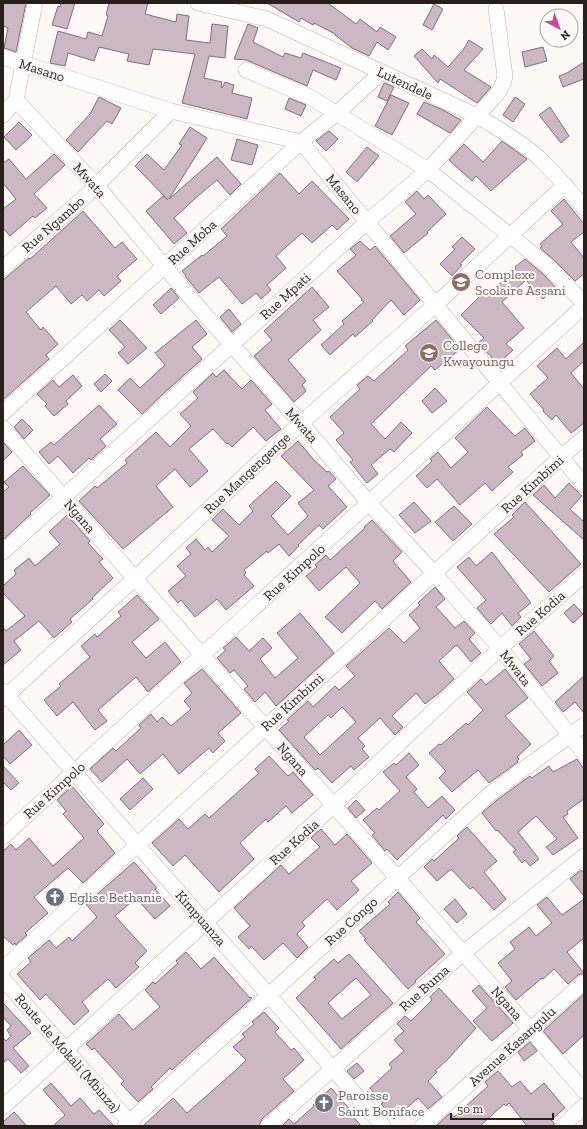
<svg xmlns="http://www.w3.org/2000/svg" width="587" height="1129" font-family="'Zilla Slab',serif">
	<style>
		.building { fill: #ccb7c5; stroke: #7f6d7a; fill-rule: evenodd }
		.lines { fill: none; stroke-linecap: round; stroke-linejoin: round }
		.minor-casing { stroke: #c5aea4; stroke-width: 16 }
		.minor { stroke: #fff; stroke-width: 15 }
		.labels { text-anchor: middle; stroke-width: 4; stroke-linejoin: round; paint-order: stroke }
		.street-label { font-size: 14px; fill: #281f1b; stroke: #fef9f7 }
		.education-label { font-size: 14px; fill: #785e54; stroke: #fef9f7; text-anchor: start }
		.worship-label { font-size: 14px; fill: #5b616d; stroke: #fef9f7; text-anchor: start }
	</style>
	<rect width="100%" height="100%" fill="#fef9f7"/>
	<g class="building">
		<polygon points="3,3 26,3 16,52 4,48 8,28 3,26"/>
		<polygon points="61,3 75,3 67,29 52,25 58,6 60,7"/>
		<polygon points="109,3 148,3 145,14 176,22 177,14 189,16 186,40 210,43 212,24 228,26 225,58 209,56 204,78 222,82 221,87 222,88 225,82 234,85 232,93 252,98 247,119 182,103 195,54 153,49 149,65 127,61 129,54 99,47 94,61 68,53 65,66 50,63 58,31 86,39 88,32 102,36 108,16 106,15"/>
		<polygon points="267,3 328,3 356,24 360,19 377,32 380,27 396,37 388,50 377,42 369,56 352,48 335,35 335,34 314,23 313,25 301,18 299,22"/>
		<polygon points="434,4 443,9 432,30 423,25"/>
		<polygon points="248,24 258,28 253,42 283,57 285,53 301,58 303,53 341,68 336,80 313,70 307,86 246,60 234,59"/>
		<polygon points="469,40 483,49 464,70 491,87 477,103 440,79 438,83 414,56 422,49 432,59 434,55 448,67 463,50"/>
		<polygon points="543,47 547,61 525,67 522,52"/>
		<polygon points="584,62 584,79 563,87 559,76 567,73"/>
		<polygon points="384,83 394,87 387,101 378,97"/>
		<polygon points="391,95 409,103 392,135 375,126"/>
		<polygon points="99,97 121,108 112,124 107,121 78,152 66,140 90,114"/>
		<polygon points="515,97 525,104 513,122 503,115"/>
		<polygon points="289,98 306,105 301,116 285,109"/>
		<polygon points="424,102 443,110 461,120 450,133 417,114"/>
		<polygon points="550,107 569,136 561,143 539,115"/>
		<polygon points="19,122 32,135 16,150 4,137"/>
		<polygon points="190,127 207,138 169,199 217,157 241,184 230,195 217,180 198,196 174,218 187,233 174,244 146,211 163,196 168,200 135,166 147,154 164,170 182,145 179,144"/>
		<polygon points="329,131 338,139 326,151 316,141"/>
		<polygon points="237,139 258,145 252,165 231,160"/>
		<polygon points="502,141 527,159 491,191 476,176 472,181 449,160 464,144 483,162"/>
		<polygon points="367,147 379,156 357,182 346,172"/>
		<polygon points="54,154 65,165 34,194 47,208 35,218 33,216 10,236 3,228 3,209 16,199 3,183 3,163 9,159 26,179"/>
		<polygon points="280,173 299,194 312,181 349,219 337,230 332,225 312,243 302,233 276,256 286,268 267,285 271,290 261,299 256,293 242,304 219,277 199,293 185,276 186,276 182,271 202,255 203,256 227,236 221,229"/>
		<polygon points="417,191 424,199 428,195 446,214 427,232 428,233 404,253 390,236 416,214 405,202"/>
		<polygon points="564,199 584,224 584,232 571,242 584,258 584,274 575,281 554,260 540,248 542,246 540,244 563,224 551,211"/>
		<polygon points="83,211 115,248 122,242 137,259 117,276 121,281 104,296 99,290 87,301 82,295 71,304 56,286 26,312 41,330 43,327 58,344 46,355 49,359 3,400 3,280 29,258 30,259"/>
		<polygon points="462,237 475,249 460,264 462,265 452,276 440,264 455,249 452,247"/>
		<polygon points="360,241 370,250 375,246 420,300 404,315 391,300 372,320 373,321 355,337 353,334 330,355 321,345 344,324 342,321 364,302 361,300 362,299 337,271 356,255 350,249"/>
		<polygon points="525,259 542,273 561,293 557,296 552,291 543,299 526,280 502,302 524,328 506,344 513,350 498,364 478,343 484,338 461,315 482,294 485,297 516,269 515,267"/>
		<polygon points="312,287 329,307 313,320 321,330 288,360 306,381 302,385 306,391 294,402 254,356 272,340 264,331"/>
		<polygon points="171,288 179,298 161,314 153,305"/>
		<polygon points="229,309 241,324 232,332 220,317"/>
		<polygon points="120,320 147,348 128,364 118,353 125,347 109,330"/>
		<polygon points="196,320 207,334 192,347 202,359 162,395 142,414 118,390 130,378 140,388 165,365 155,353"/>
		<polygon points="436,320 460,349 435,370 431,366 371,424 385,439 401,422 412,433 394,452 390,449 371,465 378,474 367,483 350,462 353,460 336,440 344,433 330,417 360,389 357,385 368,376 374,381 408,350 405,346"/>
		<polygon points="584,342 584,361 571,373 584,389 584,423 571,433 556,415 552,420 543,411 544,410 530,394 548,378 537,366 557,348 566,359"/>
		<polygon points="224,370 242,389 251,380 272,404 265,410 281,429 266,441 253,427 232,447 228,443 227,444 213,429 189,449 208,471 190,487 175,469 156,486 173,507 123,549 79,501 95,486 97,488 127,463 125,460 156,432 170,447 191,426 180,414 198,398 193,392 213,373 216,377"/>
		<polygon points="105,374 112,381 101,392 94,384"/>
		<polygon points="73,375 82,386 66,401 68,404 54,416 45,406 47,404 37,394 53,380 59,387"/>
		<polygon points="435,388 447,401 432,413 422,401"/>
		<polygon points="99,405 117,424 100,439 106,446 91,460 89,458 73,473 58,456 49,464 39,452 51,442 54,445"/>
		<polygon points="487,407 515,436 525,428 535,441 521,452 523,455 508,467 513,472 492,491 485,483 460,505 437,479 427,488 416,476 432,461 430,459 438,452 451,468 468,452 455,438"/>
		<polygon points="22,419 33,430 24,439 14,427"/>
		<polygon points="298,441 314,460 327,472 329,471 336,479 328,486 347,507 323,529 319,525 298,545 299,546 289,556 279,544 268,553 267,551 244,570 246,573 244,575 254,586 226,610 217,599 195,617 181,600 178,603 168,591 186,576 177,566 191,554 186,548 196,539 205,550 208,547 212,552 229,536 212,520 223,509 239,525 253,511 249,506 276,481 291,496 271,516 288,535 308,516 298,503 314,490 281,456"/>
		<polygon points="3,442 12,452 3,461"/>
		<polygon points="23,466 50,495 30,513 31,514 3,540 3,492 9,487 4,482"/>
		<polygon points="569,483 582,496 570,509 584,522 584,540 533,495 544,485 555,498"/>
		<polygon points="414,502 431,521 415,533 399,515"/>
		<polygon points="525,502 581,564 549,592 494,534 514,517 512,515"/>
		<polygon points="454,506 472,524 453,541 435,522"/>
		<polygon points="67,515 90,541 88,543 103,559 99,562 113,578 92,598 93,599 70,619 72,622 54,638 39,621 14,641 21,650 3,665 3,628 6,631 25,616 3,593 3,586 16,574 14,570 29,558 35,566 60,544 49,532"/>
		<polygon points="372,520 402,552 393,561 411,582 382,609 375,601 342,633 325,617 360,583 346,567 319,591 306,576 317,567 315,565 326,555 330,560 365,528 364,527"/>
		<polygon points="492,552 531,603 518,613 521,617 512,626 502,613 491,624 489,622 477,608 486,600 457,567 469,557 476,566"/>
		<path d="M435 587 445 599 436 607 455 628 464 621 475 633 469 639 481 653 471 662 457 645 454 647 439 661 454 679 439 693 425 704 416 693 392 716 403 727 395 735 380 718 358 738 365 746 362 749 369 757 354 770 351 766 332 783 318 768 315 770 279 730 289 721 287 720 308 701 313 707 335 686 339 690 355 676 346 666 389 628 404 643 420 628 409 615 420 605 418 603ZM342 707 356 722 320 755 304 737 328 715 331 718Z"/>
		<polygon points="137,595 159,619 132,642 146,658 165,642 181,662 148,692 136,677 98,710 107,721 95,730 73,702 57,716 44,700 61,686 59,684 90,657 81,646 95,634 97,637 121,616 118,612"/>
		<polygon points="574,604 583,614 573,623 564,613"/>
		<polygon points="300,613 334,653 276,706 265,692 255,702 244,689 248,686 234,670 230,673 217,658 226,650 223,648 236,637 249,651 263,638 272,648 260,659 275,678 298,658 277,633"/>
		<polygon points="534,631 554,656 549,661 558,673 542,686 524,664 531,659 519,644"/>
		<polygon points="202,669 241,713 218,733 225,741 213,753 209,748 179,774 163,754 140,774 127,759 102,782 90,769 113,748 116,751 141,728 139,725 151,714 157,722 162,717 171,726 191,709 184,701 192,693 184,683"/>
		<polygon points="505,669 528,698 505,716 531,744 517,757 519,759 517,761 518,762 489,783 478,770 452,792 439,778 446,771 429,753 439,744 441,745 466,723 468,725 483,710 467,692 481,679 486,685"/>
		<polygon points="584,676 584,713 575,702 563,712 555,702"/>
		<polygon points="19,730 32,745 10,764 3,756 3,745"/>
		<polygon points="409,753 419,765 406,777 417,789 414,792 428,808 442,796 455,810 446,819 443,815 397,860 387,849 385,851 372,835 375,833 363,820 377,808 379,810 400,791 383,772 394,763 396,765"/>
		<polygon points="269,756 288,776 293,772 313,795 292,813 286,806 268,822 266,819 240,843 254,859 219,892 185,855 173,866 152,843 179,819 188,829 205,814 209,818 259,773 255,769"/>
		<polygon points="577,759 584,769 584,799 567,811 568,814 563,817 578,838 553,855 546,847 557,839 536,816 518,832 539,859 530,866 525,860 522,863 513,852 516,850 497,830 496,831 482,813 497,800 530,776 532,778 549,766 553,772"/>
		<polygon points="3,766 19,783 11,790 3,782"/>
		<polygon points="143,778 153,789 130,810 120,799"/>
		<polygon points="72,786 104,824 97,831 115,853 83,883 68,868 34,897 48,913 25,933 27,935 16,945 15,943 13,945 3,936 3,851 11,844 16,850 29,838 53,866 84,838 63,814 66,811 57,800"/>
		<polygon points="356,800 365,810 356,818 348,808"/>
		<polygon points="467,827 497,861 484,872 506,899 494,910 473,887 470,889 451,869 437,881 424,867 432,859 434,861 459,838 457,836"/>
		<polygon points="321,829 335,845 347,834 372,863 351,881 359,890 337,910 327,899 302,922 305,926 297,934 308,947 297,958 283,943 264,960 251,946 249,949 238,937 250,926 234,908 281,865 289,874 320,847 311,838"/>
		<polygon points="134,862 157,888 155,889 170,906 155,919 136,898 115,916 147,951 135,963 139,967 116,988 108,979 82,1002 89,1011 74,1025 46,994 40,1000 17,974 31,962 28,958 49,940 56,948 69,937 72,941 97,917 86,904"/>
		<polygon points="581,870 584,873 584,896 570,879"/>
		<polygon points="398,892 420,918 416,922 445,954 415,981 416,982 408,989 364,940 366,939 359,931 390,904 388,902"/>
		<polygon points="547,897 562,915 584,899 584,938 567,952 584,973 578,975 568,984 554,969 543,979 542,978 516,1000 505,987 512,981 498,963 515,949 510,942 529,927 536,936 552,923 537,905"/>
		<polygon points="455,899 467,914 457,923 444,909"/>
		<polygon points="186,952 201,969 214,957 250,998 251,997 252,998 172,1070 170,1068 151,1087 153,1089 138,1102 121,1084 124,1081 94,1048 92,1050 86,1044 119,1014 133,1030 160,1007 145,990 153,982 155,984 178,963 176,961"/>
		<path d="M349 954 393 1003 341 1049 296 998 316 979 314 977 334 959 338 963ZM356 978 371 995 342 1019 328 1003Z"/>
		<polygon points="479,985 513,1023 492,1041 473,1021 487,1008 472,991"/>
		<polygon points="439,988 476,1028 449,1058 435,1071 437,1072 428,1081 442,1097 428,1109 418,1098 394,1119 381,1104 383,1103 370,1088 392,1068 389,1064 404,1051 394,1040 404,1031 397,1024 405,1016 411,1021 432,1000 430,997"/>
		<polygon points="584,994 584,1035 563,1054 543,1031"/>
		<polygon points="4,1004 31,1033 13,1048 29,1066 21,1073 8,1059 3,1063 3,1038 6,1041 11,1036 7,1030 11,1026 3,1017 3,1005"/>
		<polygon points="264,1012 279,1028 275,1032 291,1050 294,1048 304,1060 283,1079 294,1091 262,1119 259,1126 143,1126 173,1098 187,1113 236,1070 246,1060 233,1047 245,1037 242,1034 254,1024 252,1022"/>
		<polygon points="530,1042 537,1051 524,1061 518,1052"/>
		<polygon points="357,1063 364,1071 354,1079 347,1071"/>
		<polygon points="498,1071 512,1087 520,1081 531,1094 544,1083 565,1108 551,1120 554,1123 554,1126 527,1126 509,1103 506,1106 504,1104 480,1126 436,1126 450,1113 454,1117 488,1086 485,1082"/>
		<polygon points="51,1083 71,1106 80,1098 94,1114 99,1110 114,1126 53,1126 65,1115 43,1090"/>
		<polygon points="331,1088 354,1114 353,1116 361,1126 282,1126 289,1119 294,1124 314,1106 313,1105"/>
		<polygon points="14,1112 27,1126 3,1126 3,1122"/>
	</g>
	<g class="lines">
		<defs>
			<g id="minor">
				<path d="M198 3 267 19 477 116C498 128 520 141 539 158 555 173 570 191 584 208"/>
				<polyline points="3,57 171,111 301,142 584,485"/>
				<polyline points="246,70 310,97 428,170 548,266 584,303"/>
				<polyline points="16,100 97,186 201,310 301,423 369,503 434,573 500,648 584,753"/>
				<polyline points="3,115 16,100 35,3"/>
				<polyline points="3,268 88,194 171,111"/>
				<polyline points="3,413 301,142 337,113 382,72"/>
				<polyline points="3,428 584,1091"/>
				<polyline points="3,552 367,222 428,170 497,94 503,84 505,76 496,9"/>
				<polyline points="3,691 383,1126"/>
				<polyline points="3,699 135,578 301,423 435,305 565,185"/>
				<polyline points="3,837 584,306"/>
				<polyline points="3,969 137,845 561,457 584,438"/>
				<polyline points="3,979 133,1126"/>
				<polyline points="3,1107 334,805 500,648 584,575"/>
				<polyline points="125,1126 491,793 584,725"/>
				<polyline points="268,1126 463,953 584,856"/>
				<polyline points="422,1126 584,982"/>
				<polyline points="563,1126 584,1106"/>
			</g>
		</defs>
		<use href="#minor" class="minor-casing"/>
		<use href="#minor" class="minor"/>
	</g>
	<defs>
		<symbol id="school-disc" viewBox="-11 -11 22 22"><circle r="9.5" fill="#8d6e63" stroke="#fef9f7"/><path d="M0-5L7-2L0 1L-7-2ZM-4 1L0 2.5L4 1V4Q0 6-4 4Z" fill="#fff"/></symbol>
		<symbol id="church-disc" viewBox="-11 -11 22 22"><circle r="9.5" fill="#6b7280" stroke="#fef9f7"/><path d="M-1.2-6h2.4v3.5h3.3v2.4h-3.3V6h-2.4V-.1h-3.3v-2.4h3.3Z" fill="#fff"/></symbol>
	</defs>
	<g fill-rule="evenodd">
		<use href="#school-disc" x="450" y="271" width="22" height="22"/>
		<use href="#school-disc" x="418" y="342" width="22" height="22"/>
		<use href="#church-disc" x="44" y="886" width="22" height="22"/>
		<use href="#church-disc" x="313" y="1092" width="22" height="22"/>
	</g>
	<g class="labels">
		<g class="street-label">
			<text transform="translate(42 70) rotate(18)" y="5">Masano</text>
			<text transform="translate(405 83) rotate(25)" y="5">Lutendele</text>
			<text transform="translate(90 180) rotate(48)" y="5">Mwata</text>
			<text transform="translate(344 194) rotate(51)" y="5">Masano</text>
			<text transform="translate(53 224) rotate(-41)" y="5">Rue Ngambo</text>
			<text transform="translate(192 242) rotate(-42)" y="5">Rue Moba</text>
			<text transform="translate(285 296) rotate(-42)" y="5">Rue Mpati</text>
			<text transform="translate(302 425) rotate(49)" y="5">Mwata</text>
			<text transform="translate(247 473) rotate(-43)" y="5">Rue Mangengenge</text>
			<text transform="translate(532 484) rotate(-42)" y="5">Rue Kimbimi</text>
			<text transform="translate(80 516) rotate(49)" y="5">Ngana</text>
			<text transform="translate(294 572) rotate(-42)" y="5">Rue Kimpolo</text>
			<text transform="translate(540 613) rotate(-41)" y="5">Rue Kodia</text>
			<text transform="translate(516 668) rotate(52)" y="5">Mwata</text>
			<text transform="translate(292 702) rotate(-42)" y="5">Rue Kimbimi</text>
			<text transform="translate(293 759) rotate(49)" y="5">Ngana</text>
			<text transform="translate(54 790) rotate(-42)" y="5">Rue Kimpolo</text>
			<text transform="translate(294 842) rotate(-42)" y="5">Rue Kodia</text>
			<text transform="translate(201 918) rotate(49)" y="5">Kimpuanza</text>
			<text transform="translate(351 921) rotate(-42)" y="5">Rue Congo</text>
			<text transform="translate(424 988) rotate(-42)" y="5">Rue Buma</text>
			<text transform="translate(507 1003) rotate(49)" y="5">Ngana</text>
			<text transform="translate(512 1046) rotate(-42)" y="5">Avenue Kasangulu</text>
			<text transform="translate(68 1053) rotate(49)" y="5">Route de Mokali (Mbinza)</text>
		</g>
		<g class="education-label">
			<text x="475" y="279">Complexe<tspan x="475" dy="16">Scolaire Assani</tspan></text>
			<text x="443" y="350">College<tspan x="443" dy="16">Kwayoungu</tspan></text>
		</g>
		<g class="worship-label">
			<text x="69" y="902">Eglise Bethanie</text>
			<text x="338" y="1100">Paroisse<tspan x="338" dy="16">Saint Boniface</tspan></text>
		</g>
	</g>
	<rect width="587" height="1129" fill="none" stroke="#281f1b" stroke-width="8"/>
	<g transform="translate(559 28) rotate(139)"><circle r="19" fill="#fef9f7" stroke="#a8a29f"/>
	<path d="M0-3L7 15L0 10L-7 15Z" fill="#c34a9e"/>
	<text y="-6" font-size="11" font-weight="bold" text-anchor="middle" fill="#281f1b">N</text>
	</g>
	<path d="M451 1113v6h102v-6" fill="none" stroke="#281f1b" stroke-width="2"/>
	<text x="457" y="1113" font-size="12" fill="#281f1b" stroke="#fef9f7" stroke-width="3" paint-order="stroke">50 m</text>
</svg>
